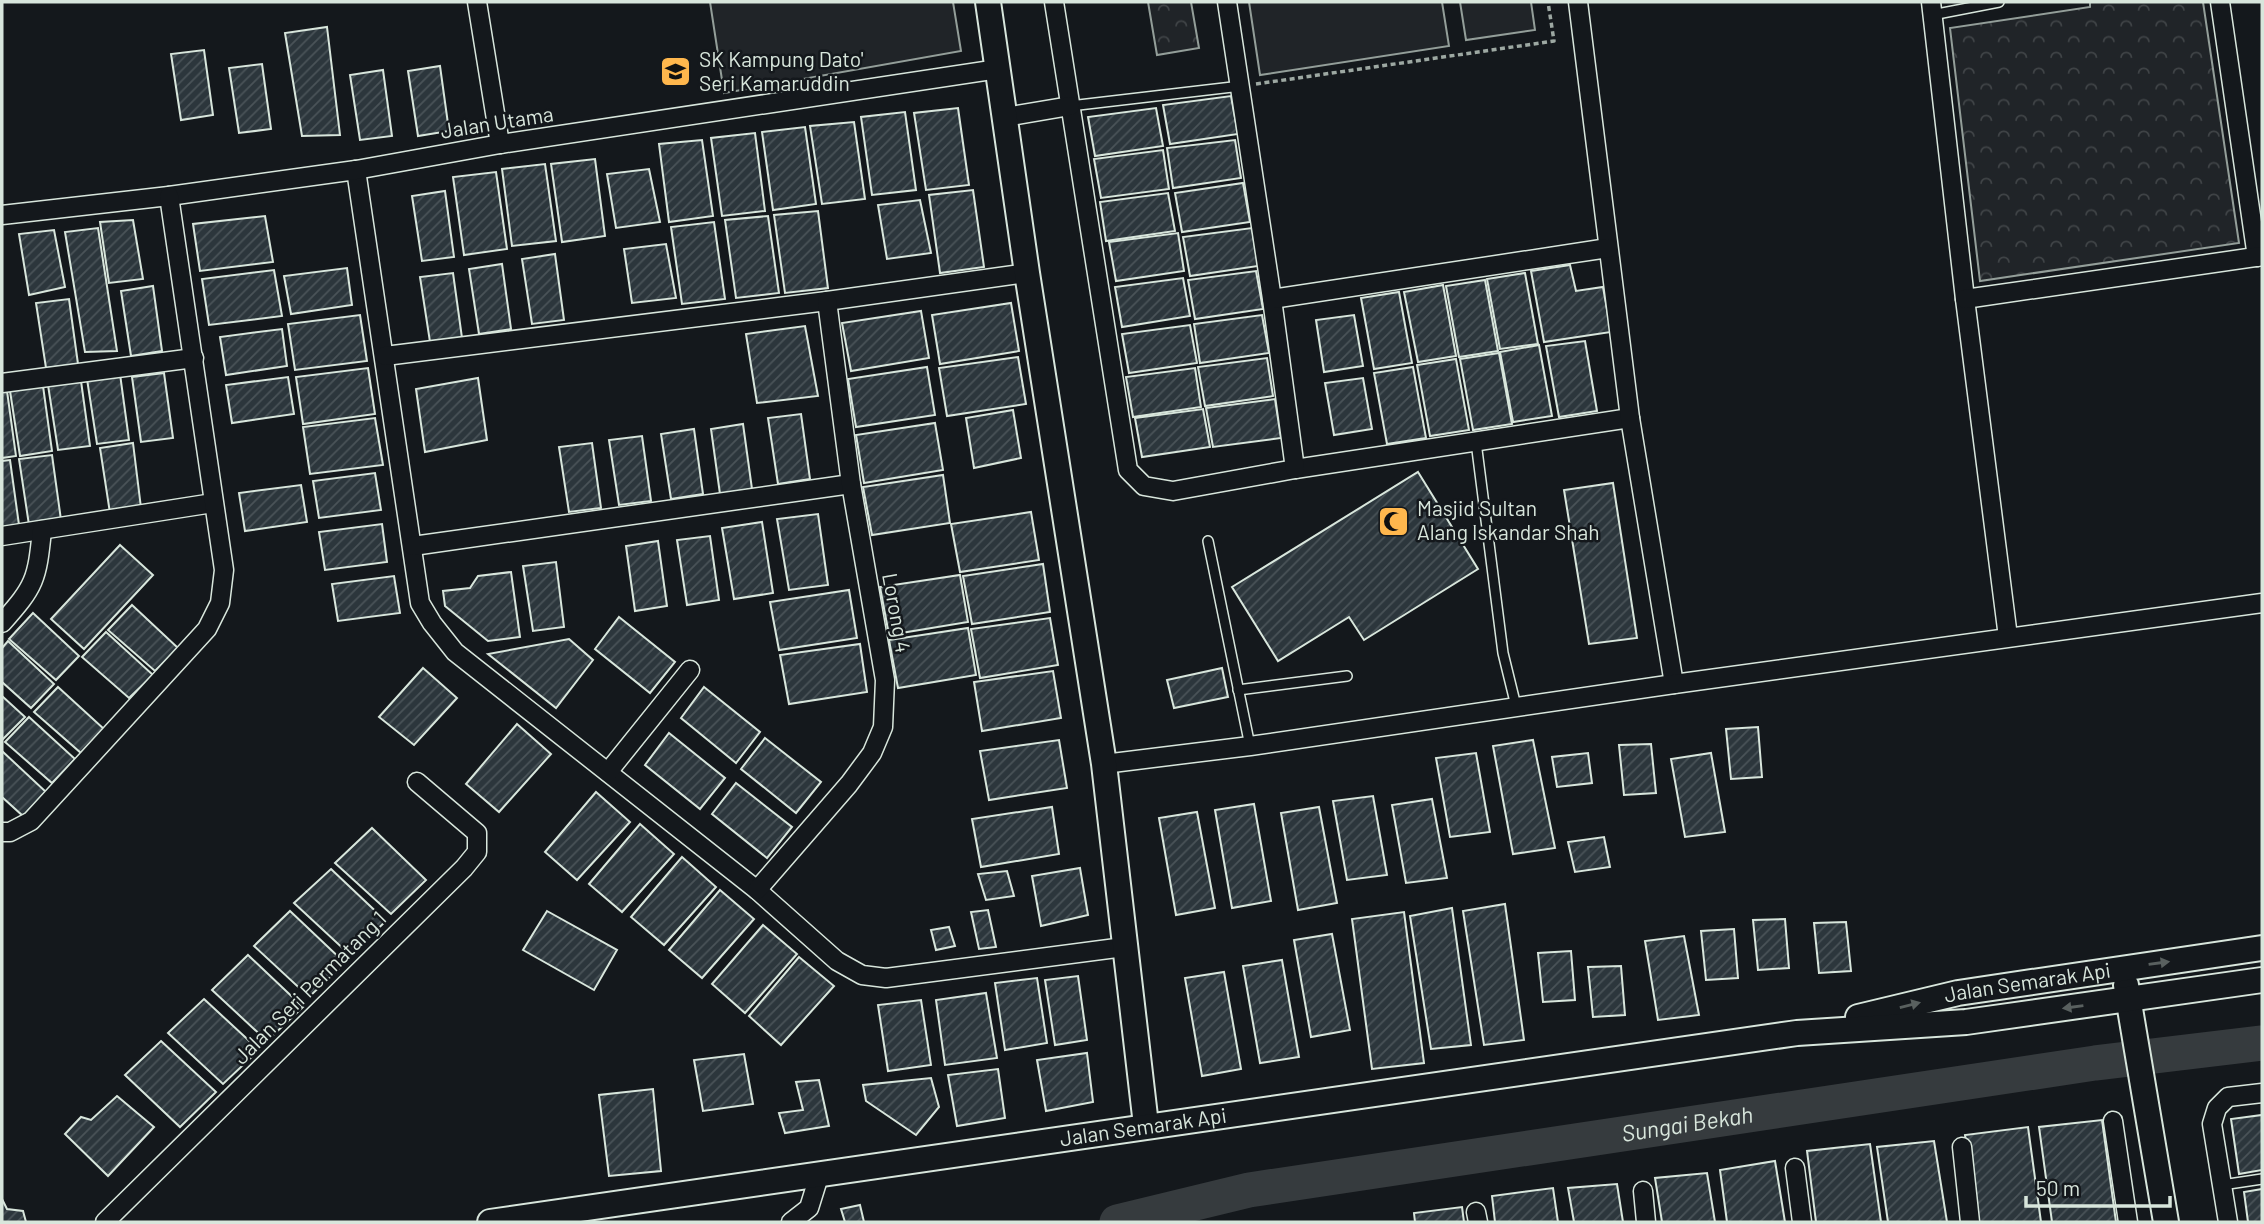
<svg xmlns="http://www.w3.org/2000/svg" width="2264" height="1224" font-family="Barlow,sans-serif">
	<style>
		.park { fill: url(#park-crowns); stroke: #939e99; stroke-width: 2 }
		.pitch { fill: #202428; stroke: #939e99; stroke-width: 2 }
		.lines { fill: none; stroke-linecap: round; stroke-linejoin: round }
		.stream { stroke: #363b3e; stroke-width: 6 }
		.river { stroke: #363b3e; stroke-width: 35 }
		.building { fill: url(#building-hatch); stroke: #d8e6dc; stroke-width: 2 }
		.lane-casing { stroke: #d8e6dc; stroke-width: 12 }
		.street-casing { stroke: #d8e6dc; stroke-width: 21 }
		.secondary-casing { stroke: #d8e6dc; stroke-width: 28 }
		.path { stroke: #9da8a2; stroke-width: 3.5; stroke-dasharray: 5 3.5; stroke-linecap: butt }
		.lane { stroke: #14181c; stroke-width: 9 }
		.street { stroke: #14181c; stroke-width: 18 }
		.secondary { stroke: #14181c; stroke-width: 24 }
		.oneway { fill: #59605f }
		.labels { text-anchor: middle; stroke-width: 5; stroke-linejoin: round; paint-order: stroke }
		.poi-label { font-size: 21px; fill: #d8e6dc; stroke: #14181c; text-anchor: start }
		.street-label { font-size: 21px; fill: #d8e6dc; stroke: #14181c }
		.water-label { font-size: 23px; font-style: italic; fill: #d8e6dc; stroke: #14181c }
	</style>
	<defs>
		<pattern id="park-crowns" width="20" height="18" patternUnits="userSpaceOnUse" patternTransform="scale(1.75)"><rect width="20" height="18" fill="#202428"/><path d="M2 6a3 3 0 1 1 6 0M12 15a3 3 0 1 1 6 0" fill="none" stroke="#404447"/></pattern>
		<pattern id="building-hatch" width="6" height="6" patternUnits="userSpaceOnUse" patternTransform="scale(1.75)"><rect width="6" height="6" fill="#2c363c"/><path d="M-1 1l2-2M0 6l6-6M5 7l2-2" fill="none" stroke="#4a5358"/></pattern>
	</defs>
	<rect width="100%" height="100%" fill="#14181c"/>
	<g class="park">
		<polygon points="1148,2 1191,2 1199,48 1157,55"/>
		<polygon points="2090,2 2203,2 2239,243 1980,281 1950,28 2090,7"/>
	</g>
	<g class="pitch">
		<polygon points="710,2 953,2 961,51 724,93"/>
		<polygon points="1249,2 1442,2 1449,46 1260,75"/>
		<polygon points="1460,2 1531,2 1535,30 1466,40"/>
	</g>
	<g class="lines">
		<polyline class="stream" points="1131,1220 1133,1222"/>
		<path class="river" id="s1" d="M1117 1222 1249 1190 2095 1063 2262 1043"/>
	</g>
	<g class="building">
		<polygon points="327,27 340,135 302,136 285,33"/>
		<polygon points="204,50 213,115 181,120 171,54"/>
		<polygon points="262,64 271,129 239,133 229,68"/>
		<polygon points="440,66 449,131 418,136 408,71"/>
		<polygon points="383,70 392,136 360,140 350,75"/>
		<polygon points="1231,96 1238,134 1170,144 1163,105"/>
		<polygon points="958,108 969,185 926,190 914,113"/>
		<polygon points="1156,108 1163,146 1095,156 1088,117"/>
		<polygon points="905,112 916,190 872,195 861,117"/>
		<polygon points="854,122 865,199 822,204 810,126"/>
		<polygon points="805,127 816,204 773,210 762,132"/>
		<polygon points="755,133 765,211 722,216 711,138"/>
		<polygon points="702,140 713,216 669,222 659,144"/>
		<polygon points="1235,140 1241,178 1173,188 1167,148"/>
		<polygon points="1163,150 1169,189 1101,198 1094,159"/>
		<polygon points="595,159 605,236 562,242 551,164"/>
		<polygon points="545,164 556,241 512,246 502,169"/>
		<polygon points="649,169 660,222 616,228 607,174"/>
		<polygon points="496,172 507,249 464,255 453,177"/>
		<polygon points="1243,183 1250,222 1182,232 1175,193"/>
		<polygon points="973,190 984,267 940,273 929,195"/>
		<polygon points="445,191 454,257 422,261 412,196"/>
		<polygon points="1168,193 1175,231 1106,241 1100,202"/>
		<polygon points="920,200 931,253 887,259 878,205"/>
		<polygon points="818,211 828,288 785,293 774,215"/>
		<polygon points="265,216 273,262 200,271 193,224"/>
		<polygon points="768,216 779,293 736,298 725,220"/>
		<polygon points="133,220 143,279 109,283 100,222"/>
		<polygon points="714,222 725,299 682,304 671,227"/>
		<polygon points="98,228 117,351 85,352 65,232"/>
		<polygon points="1252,228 1258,266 1190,276 1183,237"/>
		<polygon points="54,230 65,287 29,295 19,234"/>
		<polygon points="1178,233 1184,271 1116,281 1109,242"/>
		<polygon points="666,244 676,298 632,303 624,249"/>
		<polygon points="555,254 564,320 532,324 522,259"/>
		<polygon points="502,264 511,329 479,334 469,269"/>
		<polygon points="1570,265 1576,291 1603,287 1611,332 1544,342 1531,271"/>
		<polygon points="347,268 352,305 291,314 284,276"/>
		<polygon points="274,270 282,316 209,325 202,279"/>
		<polygon points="1256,271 1263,309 1195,319 1188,280"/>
		<polygon points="453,273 462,338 430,342 420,277"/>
		<polygon points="1525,273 1538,344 1500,349 1487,279"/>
		<polygon points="1183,278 1190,316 1122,327 1115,287"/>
		<polygon points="1485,280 1498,351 1459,357 1446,286"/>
		<polygon points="1443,285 1456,356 1418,362 1404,292"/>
		<polygon points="153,286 162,351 131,356 121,291"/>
		<polygon points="1399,292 1412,363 1374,369 1361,298"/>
		<polygon points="69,299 78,364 46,368 36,303"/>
		<polygon points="1011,303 1019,351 940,364 932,315"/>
		<polygon points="921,311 929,358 851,371 842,323"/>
		<polygon points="360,315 367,361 295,370 288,324"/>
		<polygon points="1262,315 1269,353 1200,363 1194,324"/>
		<polygon points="1354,315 1363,366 1324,372 1316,320"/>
		<polygon points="1190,325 1197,363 1129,373 1122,334"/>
		<polygon points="805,326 818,396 757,403 746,334"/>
		<polygon points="282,329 287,366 226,375 220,337"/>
		<polygon points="1585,341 1597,411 1559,417 1546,346"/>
		<polygon points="1539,345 1552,416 1513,422 1500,352"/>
		<polygon points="1499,353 1512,424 1473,430 1460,359"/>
		<polygon points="1018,357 1026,404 947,416 939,368"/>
		<polygon points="1267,358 1273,396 1205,406 1198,367"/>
		<polygon points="1456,359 1469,430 1430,436 1417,365"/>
		<polygon points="927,367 935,415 856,427 848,379"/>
		<polygon points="1413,367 1426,438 1387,444 1374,373"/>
		<polygon points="368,368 375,414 303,424 296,377"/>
		<polygon points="1195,368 1201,407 1133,417 1126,377"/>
		<polygon points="164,373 173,438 141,442 132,377"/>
		<polygon points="120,374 129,440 97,444 87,379"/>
		<polygon points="288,377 294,414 232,423 226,385"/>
		<polygon points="478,378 487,440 425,452 416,389"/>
		<polygon points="1363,378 1372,429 1334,435 1325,383"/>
		<polygon points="81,381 90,446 58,450 48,385"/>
		<polygon points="43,386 52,451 20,456 10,391"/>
		<polygon points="7,391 16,456 2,458 2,392"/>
		<polygon points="1275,399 1281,438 1213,447 1206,408"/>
		<polygon points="1203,409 1210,447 1142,457 1135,418"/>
		<polygon points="1013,410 1021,458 974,468 966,418"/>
		<polygon points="801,414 810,479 778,484 768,418"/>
		<polygon points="375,418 383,465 310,474 303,427"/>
		<polygon points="935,423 943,470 864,483 856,435"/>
		<polygon points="743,424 752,489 720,494 711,429"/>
		<polygon points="694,429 703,494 671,499 661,434"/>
		<polygon points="642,436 651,501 619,505 609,440"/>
		<polygon points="133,443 141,508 110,513 100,448"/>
		<polygon points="592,443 601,508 569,512 559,447"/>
		<polygon points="52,455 61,520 29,525 19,459"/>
		<polygon points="10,460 19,525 2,528 2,461"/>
		<polygon points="1418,472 1478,569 1364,640 1349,617 1278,661 1232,587"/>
		<polygon points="375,473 381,510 319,518 313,481"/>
		<polygon points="943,475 950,523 872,535 863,487"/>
		<polygon points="1613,483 1637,638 1589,644 1564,490"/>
		<polygon points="301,485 307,522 245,531 239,493"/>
		<polygon points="1031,512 1039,560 960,572 951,524"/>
		<polygon points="818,514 828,585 789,590 777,519"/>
		<polygon points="762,522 773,593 734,599 722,528"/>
		<polygon points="382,524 387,562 325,570 319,532"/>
		<polygon points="710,536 719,600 687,605 677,540"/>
		<polygon points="658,541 667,606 635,611 626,546"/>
		<polygon points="120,545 153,575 84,649 51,619"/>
		<polygon points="556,562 564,627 533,631 523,566"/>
		<polygon points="1043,564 1050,612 972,624 963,576"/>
		<polygon points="511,572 520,637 488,641 445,606 443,591 470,588 478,576"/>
		<polygon points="960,575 968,622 889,635 880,587"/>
		<polygon points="394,576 400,613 338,621 332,584"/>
		<polygon points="849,590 857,638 779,650 770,602"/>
		<polygon points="132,605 178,648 155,671 108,630"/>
		<polygon points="33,613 79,656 56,680 9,639"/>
		<polygon points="619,617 675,662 650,693 595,649"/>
		<polygon points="1050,618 1058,665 980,678 971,629"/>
		<polygon points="968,628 976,675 898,688 889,640"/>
		<polygon points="106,632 153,675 129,698 82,657"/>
		<polygon points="569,639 593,660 556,708 488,654"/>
		<polygon points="8,641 54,684 31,708 2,682 2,648"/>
		<polygon points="860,644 867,692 789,704 780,655"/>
		<polygon points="423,668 457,698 414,745 379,717"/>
		<polygon points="1222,668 1228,697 1174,708 1167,680"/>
		<polygon points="1053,671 1061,718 982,731 974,682"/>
		<polygon points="58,687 104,729 81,753 34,712"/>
		<polygon points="704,687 760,732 736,763 681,718"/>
		<polygon points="2,696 25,717 2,740"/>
		<polygon points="29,717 75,759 52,783 5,742"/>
		<polygon points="517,724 551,754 499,812 466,784"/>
		<polygon points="1758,727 1762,777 1731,779 1726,729"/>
		<polygon points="669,733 725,778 700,809 645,765"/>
		<polygon points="765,738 821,782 796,813 741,769"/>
		<polygon points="1059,740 1067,788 989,800 980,751"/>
		<polygon points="1533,740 1555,848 1513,854 1493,746"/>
		<polygon points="1651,744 1656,793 1624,795 1619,745"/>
		<polygon points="2,751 46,792 23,816 2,797"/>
		<polygon points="1476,753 1490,832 1450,837 1436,758"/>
		<polygon points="1588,753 1592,783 1557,787 1552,757"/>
		<polygon points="1711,753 1725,832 1685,837 1671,759"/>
		<polygon points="736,783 792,827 767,858 712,814"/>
		<polygon points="596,792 630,822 577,880 545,852"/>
		<polygon points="1373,796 1387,875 1347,880 1333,801"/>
		<polygon points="1432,799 1447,878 1406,883 1392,805"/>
		<polygon points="1254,804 1271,901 1232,908 1215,810"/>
		<polygon points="1052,807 1059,854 981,867 972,819"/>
		<polygon points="1319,807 1337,903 1298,910 1281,813"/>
		<polygon points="1197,812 1215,908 1176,915 1159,818"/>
		<polygon points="640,824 674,854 622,912 589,884"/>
		<polygon points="372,828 426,880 391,914 335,863"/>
		<polygon points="1604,837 1610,867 1575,872 1568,842"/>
		<polygon points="682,857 716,887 664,945 631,917"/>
		<polygon points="1080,868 1088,915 1041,926 1032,876"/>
		<polygon points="331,869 386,921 350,955 294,903"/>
		<polygon points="1007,871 1014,896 986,900 978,874"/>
		<polygon points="720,890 754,919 702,978 669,950"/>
		<polygon points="1505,904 1524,1040 1484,1045 1463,911"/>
		<polygon points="1452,908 1471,1045 1431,1049 1410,916"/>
		<polygon points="988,910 996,947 979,949 971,912"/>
		<polygon points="290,911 345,963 309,997 254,946"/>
		<polygon points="547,911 617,950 594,990 523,950"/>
		<polygon points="1404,912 1424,1063 1372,1069 1352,919"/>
		<polygon points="1785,919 1789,968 1758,970 1753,920"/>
		<polygon points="1846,922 1851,971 1819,973 1814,923"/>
		<polygon points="763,925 797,954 745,1013 712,984"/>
		<polygon points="949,927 955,946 936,950 931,930"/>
		<polygon points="1734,929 1738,978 1706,980 1701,931"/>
		<polygon points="1332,934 1350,1030 1311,1037 1294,940"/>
		<polygon points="1684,936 1699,1015 1658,1020 1645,941"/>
		<polygon points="1571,951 1575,1000 1543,1002 1538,953"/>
		<polygon points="248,955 303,1007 267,1041 212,990"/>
		<polygon points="799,957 834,986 781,1045 749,1016"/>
		<polygon points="1282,960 1299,1057 1260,1063 1243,966"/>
		<polygon points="1621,966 1625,1015 1593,1017 1588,967"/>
		<polygon points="1224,972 1241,1069 1202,1076 1185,978"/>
		<polygon points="1078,976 1087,1040 1055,1045 1045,980"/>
		<polygon points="1037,978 1047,1043 1005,1050 995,983"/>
		<polygon points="986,993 997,1058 945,1065 936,1000"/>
		<polygon points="204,999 259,1050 223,1084 168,1033"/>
		<polygon points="921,1000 931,1065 888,1071 878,1005"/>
		<polygon points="161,1041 216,1092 180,1127 125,1075"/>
		<polygon points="1087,1053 1093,1102 1046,1111 1037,1060"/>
		<polygon points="744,1054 753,1104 703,1111 694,1060"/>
		<polygon points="998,1069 1005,1118 957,1126 948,1075"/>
		<polygon points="931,1078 939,1107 916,1135 866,1101 863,1085"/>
		<polygon points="819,1080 829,1126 785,1133 779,1113 803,1110 796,1082"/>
		<polygon points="653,1089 661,1171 609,1176 599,1095"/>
		<polygon points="117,1096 154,1127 108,1176 65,1134 81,1117 91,1120"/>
		<polygon points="2262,1115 2262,1170 2239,1174 2231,1119"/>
		<polygon points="2102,1120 2116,1222 2052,1222 2039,1127"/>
		<polygon points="2028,1127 2041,1222 1977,1222 1965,1135"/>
		<polygon points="1934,1141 1947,1222 1888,1222 1877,1147"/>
		<polygon points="1870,1144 1881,1222 1816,1222 1807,1151"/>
		<polygon points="1775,1161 1785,1222 1727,1222 1720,1170"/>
		<polygon points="1707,1173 1715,1222 1662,1222 1655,1178"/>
		<polygon points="1617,1184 1623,1222 1574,1222 1568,1188"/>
		<polygon points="1553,1188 1558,1222 1495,1222 1492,1196"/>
		<polygon points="2262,1189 2262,1222 2248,1222 2244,1192"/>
		<polygon points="2,1199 7,1209 23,1211 26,1222 2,1222"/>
		<polygon points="860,1205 864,1222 845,1222 841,1209"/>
		<polygon points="1462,1207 1464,1222 1415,1222 1414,1213"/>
	</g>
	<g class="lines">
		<defs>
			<g id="lane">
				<polyline points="1932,15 1999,2"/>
				<polyline points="1070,106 1241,86"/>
				<polyline points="1476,442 1503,653 1516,706"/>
				<polyline points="1208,541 1250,746"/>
				<polyline points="1238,690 1347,676"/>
				<polyline points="2222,1185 2262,1179"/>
			</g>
			<g id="street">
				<polyline points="477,2 500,144"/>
				<polyline points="1054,2 1128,470 1144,486 1173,491 1295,469 1630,418"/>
				<polyline points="1227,2 1272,299 1295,469"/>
				<polyline points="1578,2 1630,418 1674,684"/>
				<polyline points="1931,2 1965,299 2008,637"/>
				<polyline points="2220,2 2257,257"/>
				<polyline points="1005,117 1070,106"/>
				<polyline points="356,170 420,603 432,623 455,652 757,890 837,961 862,975 886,978 1124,947"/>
				<polyline points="2,215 169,196 356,170 500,144 998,69"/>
				<polyline points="1272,299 1608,248"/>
				<polyline points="1965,299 2262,256"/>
				<polyline points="385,356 827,301 1027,273"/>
				<polyline points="2,383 194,358"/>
				<polyline points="2,536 213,503"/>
				<polyline points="413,546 851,484"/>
				<path d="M2 623C35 586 37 580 42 530"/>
				<polyline points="1104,764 1250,746 1674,684 2262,603"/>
				<polyline points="608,772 690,670"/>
				<polyline points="2,832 10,832 31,821 207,629 220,603 224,570 169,196"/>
				<polyline points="757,890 849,784 872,753 883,727 885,680 851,484 827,301"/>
				<polyline points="2113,1121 2128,1222"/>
				<polyline points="1962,1147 1970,1222"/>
				<polyline points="1795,1168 1802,1222"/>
				<polyline points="1643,1191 1646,1222"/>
				<polyline points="1476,1212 1478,1222"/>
				<polyline points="105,1222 464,868 477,852 477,833 417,782"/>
				<polyline points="791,1222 809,1208 819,1176"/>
				<polyline points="2228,1222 2212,1124 2217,1108 2228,1097 2262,1093"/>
			</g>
			<g id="secondary">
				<polyline points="988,2 1027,273 1104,764 1146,1125"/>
				<polyline points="2126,985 2166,1222"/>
				<path id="s2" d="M1858 1017 1958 993 2262 948"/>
				<path id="s3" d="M490 1222 1797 1033 1966 1022 2262 980"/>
			</g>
		</defs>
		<use href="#lane" class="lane-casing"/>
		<use href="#street" class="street-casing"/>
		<use href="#secondary" class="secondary-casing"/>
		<polyline class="path" points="1256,84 1554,41 1548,2"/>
		<use href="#lane" class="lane"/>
		<use href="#street" class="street"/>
		<use href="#secondary" class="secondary"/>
	</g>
	<defs><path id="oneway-solid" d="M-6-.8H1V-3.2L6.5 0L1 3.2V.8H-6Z" transform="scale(1.75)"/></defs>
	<g class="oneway">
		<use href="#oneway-solid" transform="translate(2159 963) rotate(-8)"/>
		<use href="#oneway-solid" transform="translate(1910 1005) rotate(-14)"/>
		<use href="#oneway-solid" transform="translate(2073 1007) rotate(172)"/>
	</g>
	<defs>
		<symbol id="school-square" viewBox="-11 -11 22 22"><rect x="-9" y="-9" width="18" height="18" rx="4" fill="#ffb74d" stroke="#14181c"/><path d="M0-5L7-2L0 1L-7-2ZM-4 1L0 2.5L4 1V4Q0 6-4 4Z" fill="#111"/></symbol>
		<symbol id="mosque-square" viewBox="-11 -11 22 22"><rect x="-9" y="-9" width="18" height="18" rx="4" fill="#ffb74d" stroke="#14181c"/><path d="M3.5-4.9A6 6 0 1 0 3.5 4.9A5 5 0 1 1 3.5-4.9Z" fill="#111"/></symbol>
	</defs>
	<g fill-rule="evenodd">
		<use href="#school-square" x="658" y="54" width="35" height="35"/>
		<use href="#mosque-square" x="1376" y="504" width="35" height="35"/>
	</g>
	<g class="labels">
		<g class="poi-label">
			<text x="699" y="67">SK Kampung Dato'<tspan x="699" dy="24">Seri Kamaruddin</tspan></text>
			<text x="1417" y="516">Masjid Sultan<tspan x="1417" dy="24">Alang Iskandar Shah</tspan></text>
		</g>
		<g class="street-label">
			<text transform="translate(497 123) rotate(-9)" y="7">Jalan Utama</text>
			<text transform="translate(896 613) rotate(80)" y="7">Lorong 4</text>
			<text dy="7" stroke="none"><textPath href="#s2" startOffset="173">Jalan Semarak Api</textPath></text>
			<text transform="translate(310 988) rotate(-45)" y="7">Jalan Seri Permatang 1</text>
			<text dy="7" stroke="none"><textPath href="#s3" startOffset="660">Jalan Semarak Api</textPath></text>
		</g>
		<g class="water-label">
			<text dy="8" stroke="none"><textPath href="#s1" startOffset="579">Sungai Bekah</textPath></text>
		</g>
	</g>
	<rect width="2264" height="1224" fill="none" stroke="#d8e6dc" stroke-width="7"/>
	<path d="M2026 1196v10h144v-10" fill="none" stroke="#d8e6dc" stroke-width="3.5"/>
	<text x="2036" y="1196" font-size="21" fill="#d8e6dc" stroke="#14181c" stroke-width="5" paint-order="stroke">50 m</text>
</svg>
